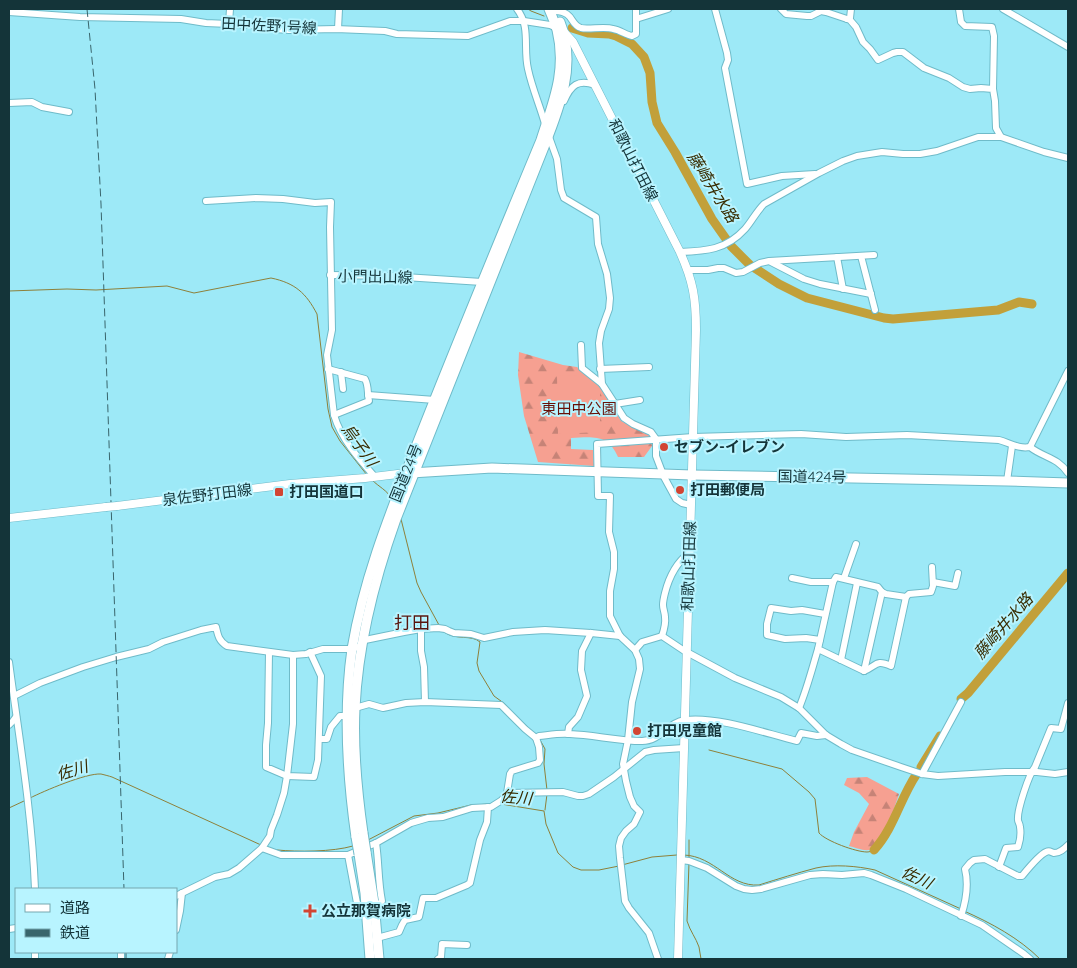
<svg xmlns="http://www.w3.org/2000/svg" width="1077" height="968" font-family="Quicksand,'Noto Sans JP',sans-serif">
	<style>
		.forest { fill: url(#forest-firs) }
		.park { fill: #f6a091 }
		.lines { fill: none; stroke-linecap: round; stroke-linejoin: round }
		.stream { stroke: #8e803a; stroke-width: 1 }
		.river { stroke: #c2a03a; stroke-width: 9 }
		.minor-casing { stroke: #6fbbc9; stroke-width: 8 }
		.major-casing { stroke: #6fbbc9; stroke-width: 9 }
		.highway-casing { stroke: #6fbbc9; stroke-width: 11 }
		.minor { stroke: #fff; stroke-width: 6 }
		.major { stroke: #fff; stroke-width: 8 }
		.highway { stroke: #fff; stroke-width: 9 }
		.rail { stroke: #39656c; stroke-width: 1; stroke-dasharray: 8 4; stroke-linecap: butt }
		.major-bridge-casing { stroke: #6fbbc9; stroke-width: 9; stroke-linecap: butt }
		.highway-bridge-casing { stroke: #6fbbc9; stroke-width: 11; stroke-linecap: butt }
		.major-bridge { stroke: #fff; stroke-width: 8 }
		.highway-bridge { stroke: #fff; stroke-width: 9 }
		.poi-dot { fill: #d24533; stroke: #b8f4ff; stroke-width: 2 }
		.labels { text-anchor: middle; stroke-width: 4; stroke-linejoin: round; paint-order: stroke }
		.street-label { font-size: 15px; fill: #143439; stroke: #b8f4ff }
		.park-label { font-size: 15px; fill: #681007; stroke: #b8f4ff }
		.poi-label { font-size: 15px; font-weight: bold; fill: #143439; stroke: #b8f4ff; text-anchor: start }
		.water-label { font-size: 16px; font-style: italic; fill: #382b00; stroke: #b8f4ff }
		.quarter-label { font-size: 18px; fill: #58140c; stroke: #b8f4ff }
	</style>
	<defs>
		<pattern id="forest-firs" width="22" height="20" patternUnits="userSpaceOnUse" patternTransform="scale(1.25)"><rect width="22" height="20" fill="#f6a091"/><path d="M5 1l3.5 6h-7zM16 11l3.5 6h-7z" fill="#c68377"/></pattern>
	</defs>
	<rect width="100%" height="100%" fill="#9de9f7"/>
	<g class="forest">
		<path d="M519 352 563 365 577 367 600 386 621 421 650 436 652 446 644 457H618C608 434 593 437 571 438V449L593 450 594 466 538 462 524 416 518 375Z"/>
		<path d="M867 777 899 794C895 806 882 847 869 850 863 851 854 847 849 846L854 832 869 804 859 793 844 785 847 778Z"/>
	</g>
	<polygon class="park" points="587,375 600,386 600,432 558,434 557,376"/>
	<g class="lines">
		<g class="stream">
			<polyline points="528,9 531,11 544,16"/>
			<path d="M9 291 67 289 96 290 167 286 194 293 271 278C295 283 306 293 317 314L328 409 332 427 340 441 367 475"/>
			<path d="M372 480C379 487 387 490 392 499"/>
			<polyline points="401,519 417,583 421,592 439,625"/>
			<path d="M444 632C457 641 471 634 480 642L477 663 479 671 494 696 505 704 508 708"/>
			<polyline points="521,721 533,732"/>
			<polyline points="539,738 545,749 544,764 547,790"/>
			<path d="M709 750 782 769 809 792 815 799 819 833C826 841 856 852 867 852 870 852 871 851 874 850"/>
			<path d="M30 798C44 791 86 773 101 774 105 775 109 776 112 777L261 845"/>
			<polyline points="501,804 544,811 546,824 558,853 573,867 581,870 599,870 619,866"/>
			<polyline points="9,808 24,801"/>
			<polyline points="545,810 547,794"/>
			<polyline points="368,840 414,816 438,813 471,805 492,804"/>
			<path d="M277 850C298 852 332 852 353 846"/>
			<path d="M684 855C715 856 729 887 759 885 778 879 797 873 816 868 834 864 857 866 875 870L961 909"/>
			<polyline points="689,859 689,840"/>
			<path d="M689 863 687 921C690 931 696 938 699 947 700 951 700 955 701 959"/>
			<polyline points="622,865 652,857 677,855"/>
			<path d="M964 911C991 923 1019 938 1040 959"/>
		</g>
		<g class="river">
			<polyline points="572,28 588,33 609,34 616,36 632,44 644,57 650,73 652,102 657,123 675,152 712,219 731,246 750,265 779,284 807,298 884,318 893,319 998,310 1019,302 1032,304"/>
			<polyline points="961,699 968,693 1068,573"/>
			<polyline points="921,767 940,736"/>
			<path d="M874 850C894 828 900 799 916 775"/>
		</g>
		<defs>
			<g id="minor">
				<path d="M517 9C531 27 523 48 528 69 532 88 540 106 545 124"/>
				<polyline points="715,9 727,53 728,60 725,68 747,184 782,176 815,174"/>
				<polyline points="781,9 786,14 807,16 811,16 821,11 826,12 850,20 856,27 863,42 870,49 878,60 893,53 897,52 903,52 924,68 949,78 963,87 970,89 981,88 993,89 995,101 996,128 1001,137 1044,152 1068,158"/>
				<polyline points="959,9 961,22 965,26 992,27 994,36 993,89"/>
				<polyline points="1003,9 1068,47"/>
				<path d="M555 11C575 12 569 24 581 28 588 30 605 26 613 29 620 30 626 35 632 36L636 34V19L668 9"/>
				<polyline points="9,12 80,17 181,19 206,23 251,25 274,29 289,30 336,29 385,31 397,34 468,36 510,21 524,21 550,25 557,28"/>
				<polyline points="636,19 636,9"/>
				<polyline points="847,19 850,18 851,9"/>
				<polyline points="229,23 230,9"/>
				<polyline points="338,29 339,9"/>
				<path d="M564 101C571 85 578 79 595 85"/>
				<polyline points="9,103 32,102 42,107 69,112"/>
				<polyline points="548,134 557,159 561,190 564,198 596,217 598,244 607,274 610,298 609,309 601,331 599,343 602,384 624,418 633,424 651,432 656,439 656,456 664,477 676,499 682,503 691,505"/>
				<path d="M206 201 256 198 283 199 315 203 331 202 330 227 332 330 327 355 334 415C341 439 359 459 375 477"/>
				<path d="M680 252C706 251 726 250 745 229 752 221 756 212 764 204L819 173 843 161 857 156 882 152 903 154H920L937 151 978 137H1001"/>
				<polyline points="861,256 875,310"/>
				<polyline points="837,257 843,289"/>
				<polyline points="771,262 804,279 820,284 871,294"/>
				<polyline points="688,270 708,270 718,268 724,268 736,273 743,272 760,263 769,261 874,255"/>
				<polyline points="330,275 389,276 482,282"/>
				<polyline points="581,345 582,368 602,384"/>
				<path d="M328 369 365 379C369 387 367 392 369 401L334 415"/>
				<polyline points="600,369 649,367"/>
				<polyline points="341,372 343,389"/>
				<polyline points="368,395 435,400"/>
				<polyline points="615,404 640,400"/>
				<polyline points="1030,447 1068,371"/>
				<polyline points="1007,481 1012,446"/>
				<polygon points="836,577 878,587 882,592 864,671 818,649 833,582"/>
				<polyline points="792,578 811,582 833,582"/>
				<polyline points="844,578 856,544"/>
				<polyline points="933,582 955,586 958,573"/>
				<polyline points="882,592 886,594 906,597 909,594 931,592 933,586 932,567"/>
				<polyline points="421,629 421,651 424,667 425,702"/>
				<path d="M662 636C664 630 666 624 665 617 665 613 663 609 663 605 663 601 664 597 665 593 669 577 676 563 689 553"/>
				<polyline points="820,640 806,638 785,639 767,635 767,624 771,608 791,611 802,610 825,614"/>
				<polyline points="635,650 642,642 662,636 683,650 735,678 781,697 799,708 826,735 841,744 852,750 901,767 922,774 938,776 1005,772 1037,772 1055,774 1068,772"/>
				<polyline points="269,652 268,723 266,745 266,767 287,776 314,777 318,760 321,676 310,652"/>
				<polyline points="841,660 857,583"/>
				<path d="M9 662C19 737 32 813 35 889"/>
				<path d="M864 671C877 666 875 659 891 666L906 597"/>
				<path d="M14 696 40 683 83 667 116 657 149 649 163 642 201 630 216 627C218 636 219 641 227 646L293 655 306 654 323 649H352L361 646 365 640 404 632 421 629 438 628 445 629 449 631 454 633 471 634 484 638 513 632 545 630 591 633 620 636"/>
				<path d="M799 708C807 689 812 669 818 649"/>
				<polyline points="9,725 13,721 16,717"/>
				<polyline points="568,734 569,727 578,717 587,696 581,670 582,651 591,633"/>
				<path d="M536 738 539 736C549 735 560 733 570 734 594 735 618 741 642 741 661 741 668 722 685 720 718 716 764 733 797 741L801 733 817 736 826 735"/>
				<polyline points="320,739 327,739 331,727 340,716 347,716 355,708 369,704 383,708 406,703 425,702 501,705 525,729 536,738 539,747 540,760 538,763 512,771 510,774 507,793"/>
				<polyline points="922,774 961,702"/>
				<polyline points="262,848 281,855 348,855 376,843 411,823 428,818 443,817 472,808 491,807 502,800 507,793 563,792 578,796 583,796 589,794 614,777 645,752 654,750 684,748"/>
				<polyline points="348,855 357,903 366,910"/>
				<polyline points="681,860 689,861 707,868 736,886 744,889 752,890 761,889 810,875 823,874 842,875 864,873 871,875 906,889 982,925 1024,954 1030,959"/>
				<path d="M999 867 1006 848 1018 847C1020 841 1021 833 1020 827 1020 824 1018 822 1018 820 1017 810 1029 774 1035 767L1051 728 1061 729 1068 703"/>
				<polyline points="176,896 215,877 229,874 239,868 262,848 270,836 271,830 277,815 284,793 287,776 293,724 293,655"/>
				<path d="M375 909 382 901C378 881 379 862 376 843"/>
				<path d="M961 916C966 901 969 885 965 869L970 863 974 860 985 859 1018 876H1022C1027 870 1039 855 1046 852 1050 850 1050 852 1054 853 1060 853 1064 849 1068 845"/>
				<polyline points="9,929 16,928"/>
				<polyline points="176,930 180,911 182,893"/>
				<polyline points="377,938 399,932 402,925 405,920 419,917 423,898 436,898 467,885 470,883 480,840 487,822 488,807"/>
				<polyline points="35,959 35,952"/>
				<polyline points="121,959 121,952"/>
				<polyline points="168,959 170,952"/>
				<polyline points="438,959 441,957 442,944 467,945"/>
				<path d="M658 959 649 933 629 908 625 901 620 858 619 846 621 838 626 831 634 824 640 812 634 806 630 797 626 781 623 764 628 740 632 702 640 669 639 659 635 650 620 636 610 616V591L614 569V552L609 532 610 496H598L597 444 693 437 801 434 846 437 907 435 999 440C1010 443 1018 449 1030 447 1044 458 1057 457 1068 473"/>
			</g>
			<g id="major">
				<path d="M563 31 573 42 680 252C693 281 696 298 696 330L678 959"/>
				<polyline points="117,506 290,484 365,478 406,473"/>
				<polyline points="9,518 106,507"/>
			</g>
			<g id="highway">
				<polyline points="411,473 492,468 692,475 1007,481 1068,483"/>
				<path d="M363 833C357 791 353 750 355 708 358 643 374 581 396 519L544 147C560 107 577 64 560 22"/>
				<path d="M356 837C347 774 343 712 352 649 364 577 391 511 417 444 457 342 499 241 541 140 553 102 567 71 557 30 555 23 552 16 549 9"/>
				<polyline points="366,852 374,903 379,959"/>
				<polyline points="359,854 365,893 370,959"/>
			</g>
		</defs>
		<use href="#minor" class="minor-casing"/>
		<use href="#major" class="major-casing"/>
		<use href="#highway" class="highway-casing"/>
		<use href="#minor" class="minor"/>
		<use href="#major" class="major"/>
		<use href="#highway" class="highway"/>
		<g class="rail">
			<polyline points="87,9 95,89 101,204 124,889"/>
			<polyline points="126,952 126,959"/>
		</g>
		<defs>
			<polyline id="major-bridge" points="106,507 117,506"/>
			<g id="highway-bridge">
				<polyline points="363,833 366,852"/>
				<polyline points="356,837 359,854"/>
			</g>
		</defs>
		<use href="#major-bridge" class="major-bridge-casing"/>
		<use href="#highway-bridge" class="highway-bridge-casing"/>
		<use href="#major-bridge" class="major-bridge"/>
		<use href="#highway-bridge" class="highway-bridge"/>
	</g>
	<g class="poi-dot">
		<circle cx="664" cy="447" r="5"/>
		<circle cx="680" cy="490" r="5"/>
		<rect x="274" y="487" width="10" height="10" rx="2.5"/>
		<circle cx="637" cy="731" r="5"/>
		<path d="M307.5 903.5h5v5h5v5h-5v5h-5v-5h-5v-5h5z"/>
	</g>
	<g class="labels">
		<g class="street-label">
			<text transform="translate(269 26) rotate(3)" y="5">田中佐野1号線</text>
			<text transform="translate(633 160) rotate(63)" y="5">和歌山打田線</text>
			<text transform="translate(375 277) rotate(1)" y="5">小門出山線</text>
			<text transform="translate(406 473) rotate(-68)" y="5">国道24号</text>
			<text transform="translate(812 477) rotate(1)" y="5">国道424号</text>
			<text transform="translate(207 495) rotate(-7)" y="5">泉佐野打田線</text>
			<text transform="translate(689 566) rotate(-88)" y="5">和歌山打田線</text>
		</g>
		<g class="park-label">
			<text x="579" y="414">東田中公園</text>
		</g>
		<g class="poi-label">
			<text x="674" y="452">セブン-イレブン</text>
			<text x="690" y="495">打田郵便局</text>
			<text x="289" y="497">打田国道口</text>
			<text x="647" y="736">打田児童館</text>
			<text x="321" y="916">公立那賀病院</text>
		</g>
		<g class="water-label">
			<text transform="translate(713 187) rotate(58)" y="6">藤崎井水路</text>
			<text transform="translate(360 445) rotate(54)" y="6">烏子川</text>
			<text transform="translate(1003 626) rotate(-49)" y="6">藤崎井水路</text>
			<text transform="translate(72 770) rotate(-17)" y="6">佐川</text>
			<text transform="translate(516 797) rotate(5)" y="6">佐川</text>
			<text transform="translate(917 877) rotate(25)" y="6">佐川</text>
		</g>
		<g class="quarter-label">
			<text x="412" y="629">打田</text>
		</g>
	</g>
	<rect width="1077" height="968" fill="none" stroke="#143439" stroke-width="20"/>
	<rect x="15" y="888" width="162" height="65" fill="#b8f4ff" stroke="#76a7b0"/>
	<rect x="25" y="904" width="25" height="8" fill="#ffffff" stroke="#76a7b0"/>
	<text x="60" y="913" font-size="15" fill="#143439">道路</text>
	<rect x="25" y="929" width="25" height="8" fill="#39656c" stroke="#76a7b0"/>
	<text x="60" y="938" font-size="15" fill="#143439">鉄道</text>
</svg>
